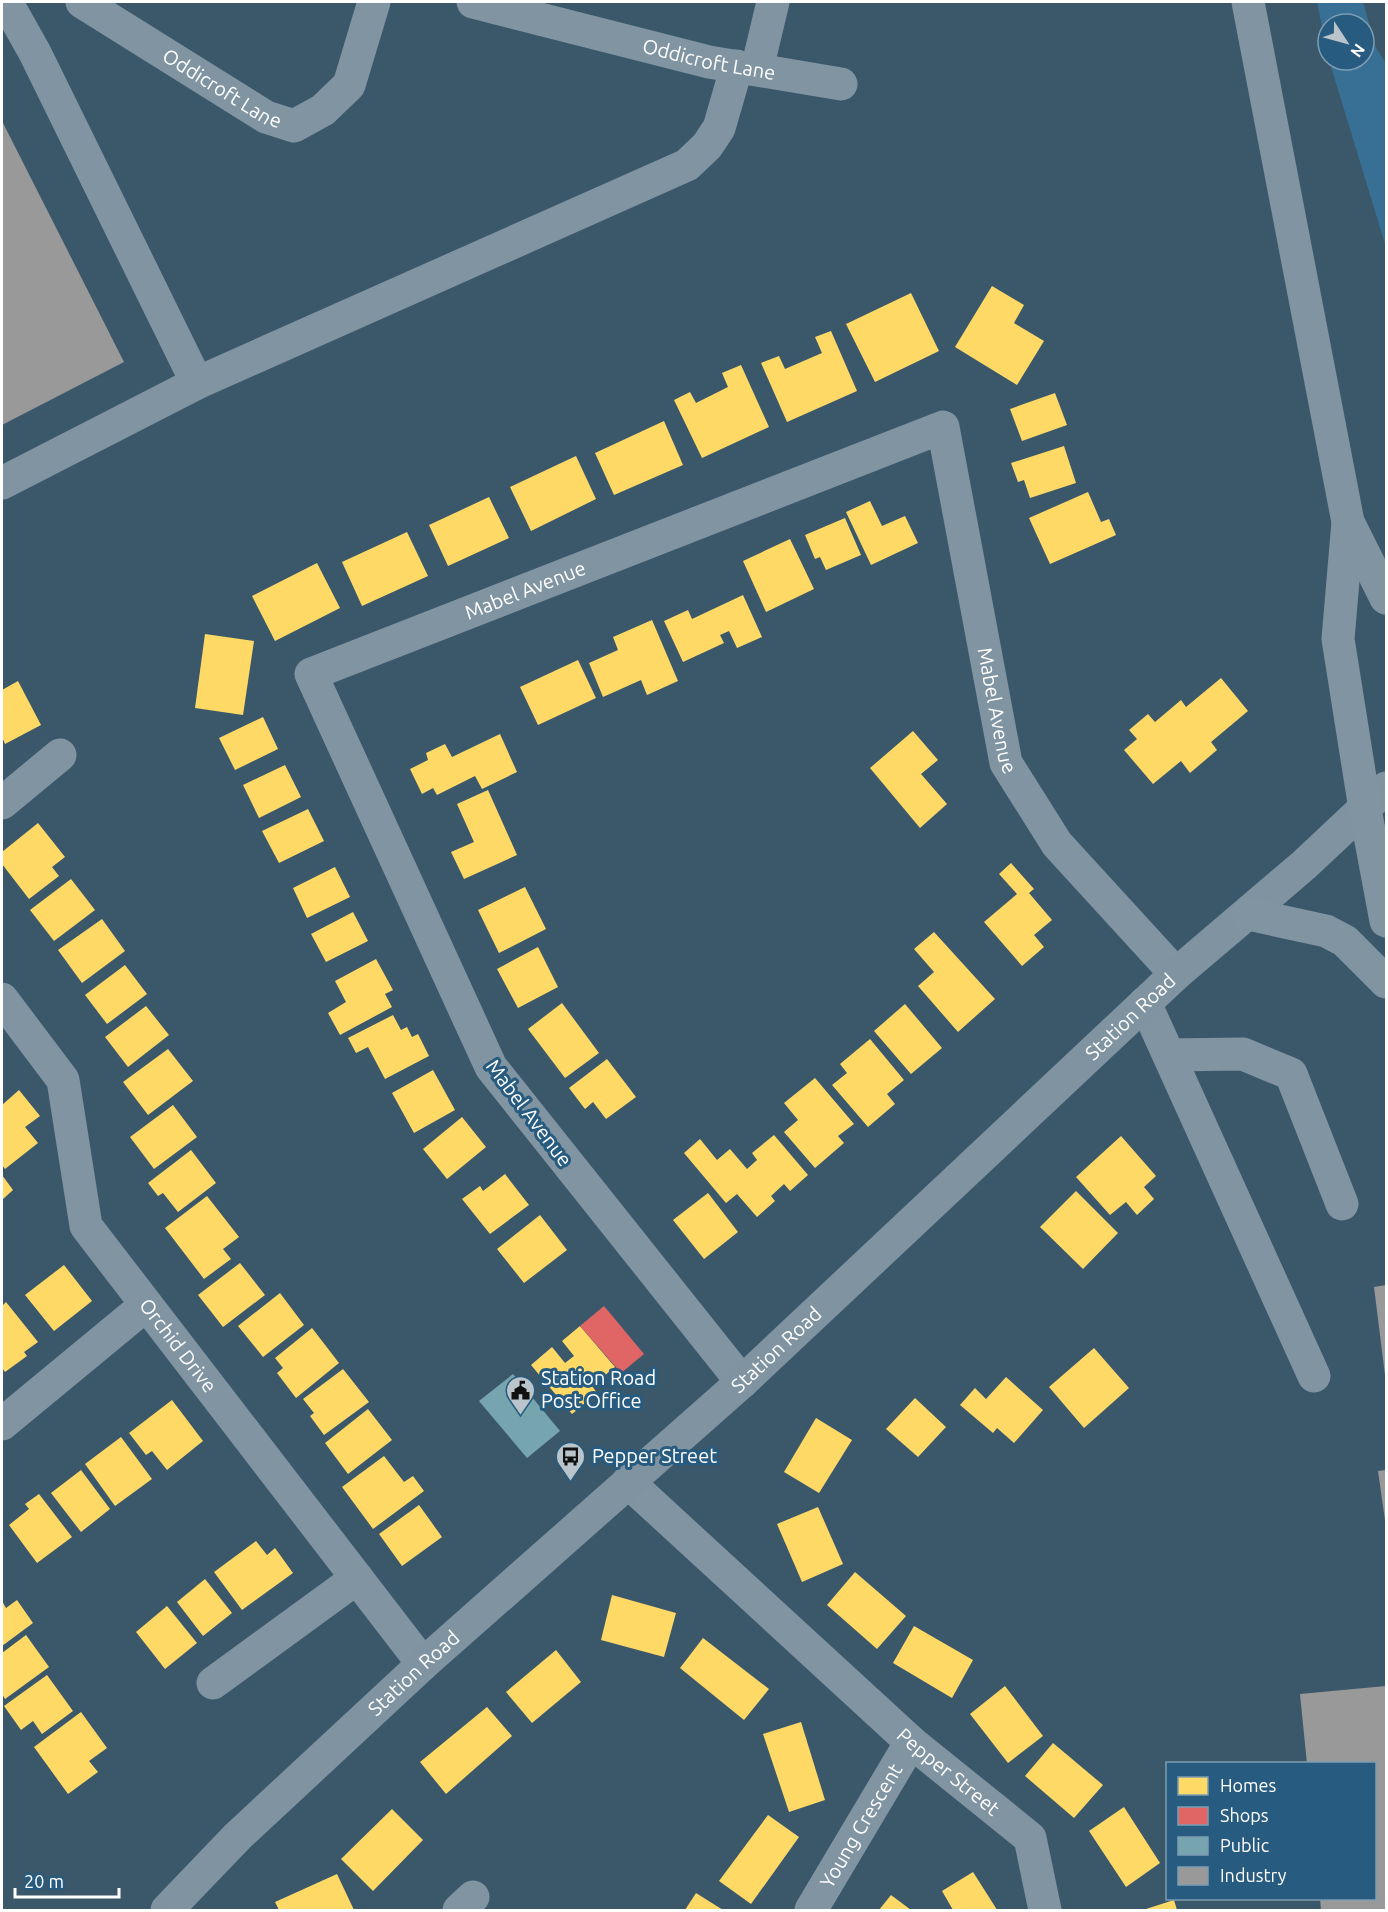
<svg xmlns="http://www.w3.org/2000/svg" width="1388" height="1912" font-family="Ubuntu,sans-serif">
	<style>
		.green { fill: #387095 }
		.homes { fill: #ffd966 }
		.shops { fill: #e06666 }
		.public { fill: #76a5af }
		.industry { fill: #999 }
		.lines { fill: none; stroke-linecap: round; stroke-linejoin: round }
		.minor { stroke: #8194a2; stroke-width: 33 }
		.major { stroke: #7f94a0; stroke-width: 33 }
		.highway { stroke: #8194a1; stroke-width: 33 }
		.labels { text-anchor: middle; stroke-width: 6; stroke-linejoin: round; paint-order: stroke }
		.street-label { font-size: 20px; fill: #fff; stroke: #275b7f }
		.poi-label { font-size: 20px; fill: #fff; stroke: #275b7f; text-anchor: start }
	</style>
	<rect width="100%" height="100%" fill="#3b586b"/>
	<polygon class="green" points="1317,2 1363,2 1376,48 1386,64 1386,247 1329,60 1364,60 1364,24 1328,24 1328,56"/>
	<g class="homes">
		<polygon points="992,286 1024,305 1014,323 1044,341 1017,385 955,347"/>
		<polygon points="911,293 939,351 875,382 846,324"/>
		<polygon points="831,331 857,391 787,422 761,363 779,356 785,369 822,353 815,337"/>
		<polygon points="741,365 769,427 702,458 674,400 690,392 696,403 728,387 722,373"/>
		<polygon points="1055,393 1067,425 1022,441 1010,409"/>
		<polygon points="664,421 683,465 614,495 595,453"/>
		<polygon points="1064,446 1076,483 1030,498 1024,480 1018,482 1011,463"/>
		<polygon points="576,456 596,499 531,531 510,487"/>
		<polygon points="1088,492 1101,522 1109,519 1116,535 1050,564 1029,518"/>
		<polygon points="489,497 509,538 448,566 429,525"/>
		<polygon points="870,501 882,526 905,516 918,543 871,565 846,512"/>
		<polygon points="845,518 861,555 826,570 820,557 815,559 805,535"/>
		<polygon points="407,532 428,576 362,606 342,562"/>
		<polygon points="790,539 814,589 766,612 743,561"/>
		<polygon points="317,563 340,608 275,641 252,596"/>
		<polygon points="743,595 762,637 737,648 729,631 720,635 724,643 683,662 664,621 688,610 692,619"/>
		<polygon points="652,620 678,681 647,695 641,680 603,697 589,663 618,650 613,637"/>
		<polygon points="205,634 254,641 243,715 195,708"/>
		<polygon points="578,660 596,698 538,725 520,687"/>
		<polygon points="1221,678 1248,711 1211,742 1217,750 1190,773 1181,761 1153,784 1124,750 1137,739 1129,730 1148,714 1155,722 1181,700 1186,707"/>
		<polygon points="18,681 41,725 5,744 2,737 2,690"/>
		<polygon points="263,717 278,749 235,770 219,738"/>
		<polygon points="913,731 938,760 921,774 947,804 920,828 870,768"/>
		<polygon points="500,734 517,772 482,789 475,776 437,795 433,788 422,794 410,769 428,760 426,753 445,744 452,757"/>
		<polygon points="285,765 301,797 259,818 243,785"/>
		<polygon points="488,790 517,855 464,879 451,852 474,842 457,804"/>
		<polygon points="308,809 324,841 279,863 262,831"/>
		<polygon points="38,823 65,857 52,867 59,876 29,899 2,864 2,852"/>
		<polygon points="1011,863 1034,889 1029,893 1052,920 1034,935 1044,947 1022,966 984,922 1017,894 999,874"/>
		<polygon points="335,867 350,897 307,918 293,888"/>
		<polygon points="71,879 95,910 54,941 30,910"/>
		<polygon points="525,887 546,929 499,953 478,910"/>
		<polygon points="353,912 368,941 326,962 311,934"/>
		<polygon points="102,919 125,951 82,983 58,950"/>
		<polygon points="934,932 995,999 958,1032 918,986 934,972 914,949"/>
		<polygon points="538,947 558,987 518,1008 497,969"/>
		<polygon points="376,959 393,990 385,994 392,1007 340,1035 328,1013 346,1002 335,981"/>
		<polygon points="125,965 147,994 107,1024 85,995"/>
		<polygon points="562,1003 599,1053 565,1078 528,1029"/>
		<polygon points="905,1004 942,1048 911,1074 874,1031"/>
		<polygon points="146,1006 169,1035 128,1067 105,1037"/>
		<polygon points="393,1015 401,1030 407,1027 412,1037 418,1034 429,1056 385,1079 368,1047 356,1053 348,1038"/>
		<polygon points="870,1039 904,1080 887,1094 895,1104 868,1127 832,1085 847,1073 840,1064"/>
		<polygon points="168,1049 193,1081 148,1115 123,1082"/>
		<polygon points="607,1059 636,1097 606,1119 593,1102 585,1109 569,1088"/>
		<polygon points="433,1070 455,1110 414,1133 392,1093"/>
		<polygon points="815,1078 854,1124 838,1136 844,1143 815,1168 784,1132 798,1120 784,1103"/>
		<polygon points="19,1090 40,1116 25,1127 38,1143 5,1169 2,1165 2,1105"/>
		<polygon points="173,1105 197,1137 154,1169 130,1137"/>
		<polygon points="462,1117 486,1147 447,1179 423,1149"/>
		<polygon points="774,1135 808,1175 790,1191 784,1184 771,1196 775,1201 757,1217 737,1194 726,1203 684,1153 700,1139 717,1160 730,1149 747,1169 757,1160 752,1153"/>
		<polygon points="1121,1136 1156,1176 1144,1187 1154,1199 1137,1215 1126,1202 1110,1215 1076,1177"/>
		<polygon points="191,1150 216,1183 178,1212 163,1193 158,1196 148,1183"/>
		<polygon points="505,1174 529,1205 490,1234 462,1199 480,1186 483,1191"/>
		<polygon points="2,1175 13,1190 2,1200"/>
		<polygon points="1076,1191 1118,1233 1083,1269 1040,1227"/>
		<polygon points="708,1193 738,1232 704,1259 673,1220"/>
		<polygon points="207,1196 239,1237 223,1249 231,1259 204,1279 165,1228"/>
		<polygon points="540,1215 567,1250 524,1283 497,1249"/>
		<polygon points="240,1263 265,1295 223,1327 198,1295"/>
		<polygon points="64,1265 92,1301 54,1331 25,1295"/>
		<polygon points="280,1293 304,1325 263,1357 238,1326"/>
		<polygon points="6,1302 38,1342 24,1352 27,1356 5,1372 2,1368 2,1306"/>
		<polygon points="580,1326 615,1367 592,1386 597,1393 572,1414 531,1365 552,1347 565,1363 574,1356 562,1341"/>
		<polygon points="312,1328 339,1363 296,1398 277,1373 283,1368 275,1358"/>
		<polygon points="1094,1348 1129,1388 1084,1428 1049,1387"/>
		<polygon points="343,1369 369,1402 324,1435 310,1416 314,1413 303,1399"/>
		<polygon points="1006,1377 1043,1410 1014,1443 997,1428 993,1433 960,1405 975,1388 986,1399"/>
		<polygon points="915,1398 946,1427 918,1457 886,1429"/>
		<polygon points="172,1400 203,1441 167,1470 152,1451 146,1455 129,1433"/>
		<polygon points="368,1409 392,1440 348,1474 325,1443"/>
		<polygon points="816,1418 852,1440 819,1493 784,1472"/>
		<polygon points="121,1437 152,1479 115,1506 85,1464"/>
		<polygon points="384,1456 404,1482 413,1476 424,1491 373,1529 342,1487"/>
		<polygon points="81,1470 110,1509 81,1532 51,1493"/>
		<polygon points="39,1494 72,1537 37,1563 9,1525 29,1509 25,1504"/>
		<polygon points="419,1505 442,1537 402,1566 379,1534"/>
		<polygon points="818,1507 843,1564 802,1582 777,1524"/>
		<polygon points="256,1541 267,1555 275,1548 293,1573 242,1610 214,1572"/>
		<polygon points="855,1572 906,1616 877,1649 827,1605"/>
		<polygon points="205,1579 232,1613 203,1636 177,1602"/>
		<polygon points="612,1595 676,1613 664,1657 601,1640"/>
		<polygon points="17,1600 33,1623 2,1646 2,1601 6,1608"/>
		<polygon points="167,1606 197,1643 165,1669 136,1632"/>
		<polygon points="914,1626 973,1660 952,1698 893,1663"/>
		<polygon points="26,1635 49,1667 5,1699 2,1694 2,1653"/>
		<polygon points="703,1638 769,1689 744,1720 680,1668"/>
		<polygon points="556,1650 581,1682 532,1723 506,1692"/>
		<polygon points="47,1675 73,1711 42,1734 33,1721 21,1730 4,1706"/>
		<polygon points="1005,1686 1043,1736 1008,1763 970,1714"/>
		<polygon points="487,1707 512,1736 446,1794 420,1762"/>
		<polygon points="81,1712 107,1748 89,1761 98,1772 68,1794 34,1747"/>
		<polygon points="801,1722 825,1800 789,1812 763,1734"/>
		<polygon points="1053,1743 1103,1785 1074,1818 1025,1776"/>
		<polygon points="1124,1807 1160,1863 1126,1887 1089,1831"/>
		<polygon points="392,1809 423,1840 373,1891 341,1859"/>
		<polygon points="768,1815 799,1837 751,1904 719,1881"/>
		<polygon points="973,1872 994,1905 997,1910 953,1910 942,1891"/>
		<polygon points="337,1874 354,1910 279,1910 275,1902"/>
		<polygon points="696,1893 723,1910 685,1910"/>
		<polygon points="891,1895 911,1910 879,1910"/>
		<polygon points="1174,1900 1177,1910 1143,1910"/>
	</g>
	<polygon class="shops" points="604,1306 644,1354 621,1373 580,1326"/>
	<polygon class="public" points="513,1374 560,1431 527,1458 479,1401"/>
	<g class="industry">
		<polygon points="2,121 124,362 2,425"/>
		<polygon points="1386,1285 1386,1375 1385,1375 1374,1287"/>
		<polygon points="1386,1470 1386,1520 1385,1520 1378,1471"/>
		<polygon points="1386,1686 1386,1910 1321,1910 1320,1898 1374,1898 1374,1764 1307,1764 1300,1694"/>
	</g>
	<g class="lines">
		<g class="minor">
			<polyline points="2,2 12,12 35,53 197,383"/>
			<path id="s1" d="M82 2 266 117 294 126 323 110 349 85 374 2"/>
			<path id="s2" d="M473 2 709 62 841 84"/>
			<polyline points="757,69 773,2"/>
			<polyline points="2,483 197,383 687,165 707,146 719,128 737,66"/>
			<polyline points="2,803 60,755"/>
			<path id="s3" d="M2 999 63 1080 86 1226 423 1664"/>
			<polyline points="1145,1003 1314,1376"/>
			<polyline points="1169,1055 1243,1054 1291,1074 1342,1204"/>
			<path id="s4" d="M742 1382 491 1067 311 674 943 427 1006 763 1057 844 1176 974"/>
			<polyline points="2,1424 146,1305"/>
			<path id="s5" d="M628 1482 911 1742 1030 1838 1045 1910"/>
			<polyline points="213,1683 357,1578"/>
			<polyline points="459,1910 473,1897"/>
			<path id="s6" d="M811 1910 911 1742"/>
		</g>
		<path class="major" id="s7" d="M167 1910 238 1836 423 1664 742 1382 1176 974 1304 865 1386 788"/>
		<g class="highway">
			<polyline points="1248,2 1348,522 1386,598"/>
			<polyline points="1348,522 1338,639 1365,809 1386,921"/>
			<polyline points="1248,914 1326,931 1345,941 1386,982"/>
		</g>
	</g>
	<defs>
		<symbol id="civic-pin" viewBox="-11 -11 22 30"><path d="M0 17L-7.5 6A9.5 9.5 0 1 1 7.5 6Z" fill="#bac5cb" stroke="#275b7f"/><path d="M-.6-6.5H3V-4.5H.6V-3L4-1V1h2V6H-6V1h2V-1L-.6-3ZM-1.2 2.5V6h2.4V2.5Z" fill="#111"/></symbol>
		<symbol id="bus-pin" viewBox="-11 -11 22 30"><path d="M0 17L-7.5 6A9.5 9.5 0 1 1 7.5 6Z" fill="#bac5cb" stroke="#275b7f"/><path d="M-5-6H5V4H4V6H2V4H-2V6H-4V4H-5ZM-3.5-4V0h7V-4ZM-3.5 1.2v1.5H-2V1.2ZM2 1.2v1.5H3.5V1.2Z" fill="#111"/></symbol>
	</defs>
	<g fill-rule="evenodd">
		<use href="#civic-pin" x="504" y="1374" width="33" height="45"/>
		<use href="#bus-pin" x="554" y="1440" width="33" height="45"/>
	</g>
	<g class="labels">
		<g class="street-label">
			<text dy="7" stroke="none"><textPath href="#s2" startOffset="243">Oddicroft Lane</textPath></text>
			<text dy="7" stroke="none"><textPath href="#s1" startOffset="165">Oddicroft Lane</textPath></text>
			<text dy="7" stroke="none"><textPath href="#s4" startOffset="1065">Mabel Avenue</textPath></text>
			<text dy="7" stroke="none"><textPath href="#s4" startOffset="1802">Mabel Avenue</textPath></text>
			<text dy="7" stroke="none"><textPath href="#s7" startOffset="1314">Station Road</textPath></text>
			<text transform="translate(529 1113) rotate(53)" y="7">Mabel Avenue</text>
			<text dy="7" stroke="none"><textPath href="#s3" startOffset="400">Orchid Drive</textPath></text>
			<text dy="7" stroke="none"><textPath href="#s7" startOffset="828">Station Road</textPath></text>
			<text dy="7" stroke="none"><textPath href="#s7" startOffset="342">Station Road</textPath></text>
			<text dy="7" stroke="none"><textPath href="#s5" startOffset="432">Pepper Street</textPath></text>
			<text dy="7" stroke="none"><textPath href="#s6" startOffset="98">Young Crescent</textPath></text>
		</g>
		<g class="poi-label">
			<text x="541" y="1385">Station Road<tspan x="541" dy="23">Post Office</tspan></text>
			<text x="592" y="1463">Pepper Street</text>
		</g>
	</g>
	<rect width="1388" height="1912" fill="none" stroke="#ffffff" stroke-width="6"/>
	<rect x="1166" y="1762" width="210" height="138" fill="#275b7f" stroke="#7d9db2" stroke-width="1.5"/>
	<rect x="1178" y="1777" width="30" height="18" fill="#ffd966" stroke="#7d9db2" stroke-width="1.5"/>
	<text x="1220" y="1792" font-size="18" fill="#ffffff">Homes</text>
	<rect x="1178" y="1807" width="30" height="18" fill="#e06666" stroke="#7d9db2" stroke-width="1.5"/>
	<text x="1220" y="1822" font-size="18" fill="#ffffff">Shops</text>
	<rect x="1178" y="1837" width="30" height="18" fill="#76a5af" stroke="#7d9db2" stroke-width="1.5"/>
	<text x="1220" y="1852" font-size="18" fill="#ffffff">Public</text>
	<rect x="1178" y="1867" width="30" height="18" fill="#999999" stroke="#7d9db2" stroke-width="1.5"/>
	<text x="1220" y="1882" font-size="18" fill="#ffffff">Industry</text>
	<g transform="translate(1346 42) rotate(126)"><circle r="28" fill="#275b7f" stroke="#7d9db2" stroke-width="1.5"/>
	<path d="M0-4.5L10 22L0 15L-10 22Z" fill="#bac5cb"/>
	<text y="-9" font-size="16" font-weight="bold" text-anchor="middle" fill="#ffffff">N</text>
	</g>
	<path d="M15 1888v9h104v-9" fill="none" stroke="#ffffff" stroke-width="3"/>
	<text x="24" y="1888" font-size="18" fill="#ffffff" stroke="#275b7f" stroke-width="4.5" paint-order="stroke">20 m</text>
</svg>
